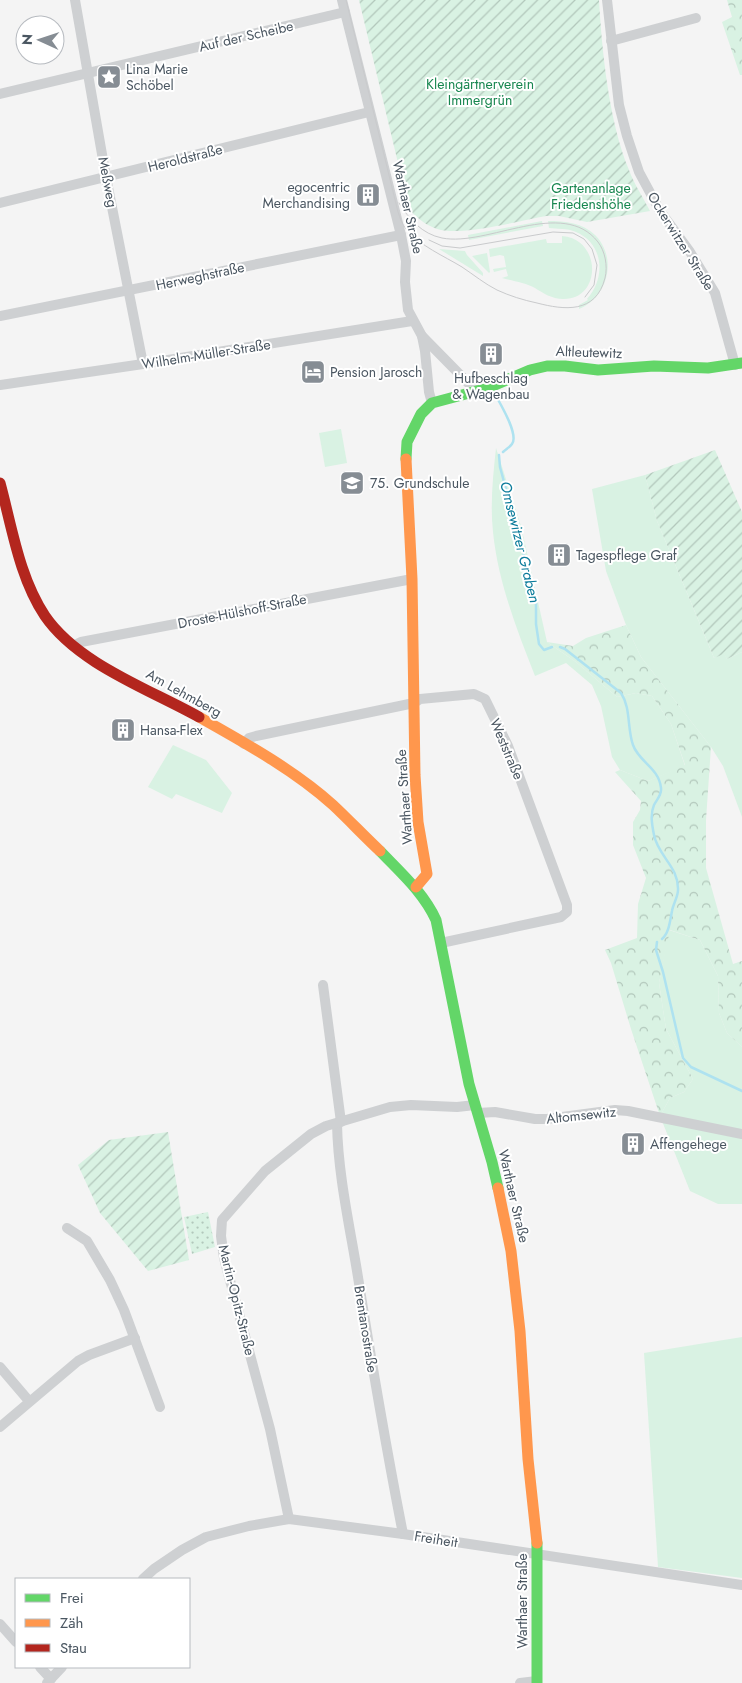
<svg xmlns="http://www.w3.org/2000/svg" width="742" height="1683" font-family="Jost,sans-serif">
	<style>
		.grass { fill: #d9f2e3 }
		.forest { fill: url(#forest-crowns) }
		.park { fill: url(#park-dots) }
		.garden { fill: url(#garden-furrows) }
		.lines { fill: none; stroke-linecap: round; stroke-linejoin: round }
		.stream { stroke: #aee2f0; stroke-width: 2.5 }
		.street { stroke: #ced0d2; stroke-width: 10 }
		.fast { stroke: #63d668; stroke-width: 11 }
		.slow { stroke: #ff974d; stroke-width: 11 }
		.jam { stroke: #b3261e; stroke-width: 11 }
		.tram { stroke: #c9cacc; stroke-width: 1 }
		.labels { text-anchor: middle; stroke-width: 4; stroke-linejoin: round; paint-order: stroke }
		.street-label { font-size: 14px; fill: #4a5661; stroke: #fff }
		.poi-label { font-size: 14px; fill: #4a5661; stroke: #fff; text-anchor: start }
		.park-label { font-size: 14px; fill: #17864f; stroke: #fff }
		.water-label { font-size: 15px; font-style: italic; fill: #0c7c9b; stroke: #fff }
	</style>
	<defs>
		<pattern id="forest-crowns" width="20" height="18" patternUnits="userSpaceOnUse" patternTransform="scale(1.25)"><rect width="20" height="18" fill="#d9f2e3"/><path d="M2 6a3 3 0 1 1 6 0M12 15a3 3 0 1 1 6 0" fill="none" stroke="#b2c7bb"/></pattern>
		<pattern id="park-dots" width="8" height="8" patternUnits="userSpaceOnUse" patternTransform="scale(1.25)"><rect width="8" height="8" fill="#d9f2e3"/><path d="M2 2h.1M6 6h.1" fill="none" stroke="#b2c7bb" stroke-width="1.8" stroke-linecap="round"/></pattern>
		<pattern id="garden-furrows" width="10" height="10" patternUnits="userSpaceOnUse" patternTransform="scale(1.25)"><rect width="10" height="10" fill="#d9f2e3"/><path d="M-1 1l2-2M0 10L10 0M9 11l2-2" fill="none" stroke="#b2c7bb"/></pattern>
	</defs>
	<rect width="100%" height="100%" fill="#f4f4f4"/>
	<g class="grass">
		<polygon points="542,221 543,226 469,240 468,235"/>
		<path d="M548 221C565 221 583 223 595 235 618 258 608 297 579 309V305L588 300 587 299C606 278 604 244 576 232 567 228 557 229 549 228Z"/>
		<path d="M562 236C602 239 602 300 563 299 552 299 543 293 535 288 526 283 512 281 502 278L508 276 506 269 494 272 493 269 506 267 504 256 500 255 490 257 489 249 546 239 547 243H562Z"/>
		<polygon points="439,249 465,251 467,255 483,273 483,276"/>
		<polygon points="487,253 490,272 489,273 472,256"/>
		<polygon points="341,429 347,463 325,467 319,433"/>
		<path d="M496 448 521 526 547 642 576 662 617 697 636 693 652 696 671 724 685 766 648 781 620 770 612 757 601 706 592 685 566 663 535 676C517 630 498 582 493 532 490 504 493 476 496 448Z"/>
		<polygon points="645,475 657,521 714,658 724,653 727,659 742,652 742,817 723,766 711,747 641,657 626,625 606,571 592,489"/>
		<polygon points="173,745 206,760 232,793 222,813 176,794 172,799 148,787"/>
		<polygon points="669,930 700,940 718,976 719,1013 727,1033 742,1047 742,1204 718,1204 690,1191 660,1116 670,1098 684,1092 693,1079 666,1029 659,983"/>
		<polygon points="742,1337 742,1578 658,1567 644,1353"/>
	</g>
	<g class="forest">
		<polygon points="727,0 742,0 742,75 740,75 722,22 732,17"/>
		<polygon points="626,625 641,657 711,747 706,820 706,868 733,964 742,961 742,1047 727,1033 719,1013 718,976 700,940 670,930 659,983 666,1029 693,1079 684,1092 670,1098 660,1116 631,1029 611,963 605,950 637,938 638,904 646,878 633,845 633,822 640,810 641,801 615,772 620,770 648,781 685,765 671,724 652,696 636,693 617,697 576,662 547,642 573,646 586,638"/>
	</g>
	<polygon class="park" points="208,1212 215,1247 192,1254 184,1217"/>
	<g class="garden">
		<path d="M359 0H599C602 52 609 122 629 170 634 184 643 197 650 211L587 222 559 216H546C519 221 466 235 441 230 428 227 418 219 409 209Z"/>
		<polygon points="715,450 742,512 742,652 727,659 724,654 714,658 710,648 657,521 645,475"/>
		<polygon points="168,1132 189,1260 148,1271 100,1213 78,1165 109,1140"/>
	</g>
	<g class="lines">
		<g class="stream">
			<path d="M496 396C501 405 519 435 512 444 510 447 506 449 503 452"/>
			<polyline points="499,455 500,467 536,600 536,624 539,644 544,650 552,647"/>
			<path d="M560 647 565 649 621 693C631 708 627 728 633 745 639 762 659 768 661 788 662 795 657 799 654 805 650 814 652 825 654 835 658 856 679 867 678 890 678 897 673 904 672 911 670 921 669 933 662 939"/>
			<polyline points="657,942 656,950 663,972 683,1058 691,1067 742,1091"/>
		</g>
		<g class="street">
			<polyline points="75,0 106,177 143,364"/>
			<polyline points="342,0 401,235 406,261 405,282 408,310 422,336 425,351 429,392 432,403"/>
			<polyline points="607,0 619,105 627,136 639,172 660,211 690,252 715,293 735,365"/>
			<polyline points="611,41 696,18"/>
			<polyline points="0,94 345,12"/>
			<polyline points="0,203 369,112"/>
			<polyline points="0,316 401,235"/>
			<polyline points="422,336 476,391"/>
			<polyline points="0,385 143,364 412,321"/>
			<polyline points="73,646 81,642 412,579"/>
			<polyline points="244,744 249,738 256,736 414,703 420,699 474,694 485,699 508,746 567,905 567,912 561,917 441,943"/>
			<polyline points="323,985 341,1122"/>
			<polyline points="478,1113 495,1112 535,1119 547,1119 615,1110 628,1111 742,1134"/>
			<path d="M337 1124C338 1173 349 1223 357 1271 371 1359 386 1447 403 1534"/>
			<polyline points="67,1228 87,1241 110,1280 124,1310 160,1407"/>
			<polyline points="0,1367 29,1401"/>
			<polyline points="0,1427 78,1361 89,1355 135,1338"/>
			<polyline points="289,1519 270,1429 224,1258 221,1236 222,1220 265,1171 311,1134 326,1126 390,1107 411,1105 457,1107 475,1105"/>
			<polyline points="143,1579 154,1569 182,1550 206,1537 249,1526 289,1519 403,1534 742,1585"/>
			<polyline points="0,1624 16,1642"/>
			<polyline points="40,1667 51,1679"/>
			<polyline points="47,1683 62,1667"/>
			<polyline points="520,1683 537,1681"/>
		</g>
		<g class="fast">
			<polyline points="406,459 407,442 421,414 432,403 488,388 530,370 547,366 565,366 598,370 654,366 708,368 742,363"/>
			<path d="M380 851C401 873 423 892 436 920L469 1084 492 1162 498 1188"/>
			<polyline points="537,1543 537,1683"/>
		</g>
		<g class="slow">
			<polyline points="406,459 412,579 415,775 418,822 427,874 416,887"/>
			<path d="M199 717C245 743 294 770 333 805 349 820 364 836 380 851"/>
			<polyline points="498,1188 511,1251 520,1331 528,1459 537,1543"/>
		</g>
		<path class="jam" d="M0 483C12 527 19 577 45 616 78 664 149 689 199 717"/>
		<g class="tram">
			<path d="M346 0 398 212C400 218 402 224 406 229 420 246 444 256 462 267 474 275 485 284 497 290 510 296 523 300 537 303 564 310 596 314 605 278 608 266 605 251 598 242 563 197 487 247 442 238 422 234 409 219 399 203"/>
			<polyline points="429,240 442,246 460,248 553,232 573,233 584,239 592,249 597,265 594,285 585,297"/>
		</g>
	</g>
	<defs>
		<symbol id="sight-square" viewBox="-11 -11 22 22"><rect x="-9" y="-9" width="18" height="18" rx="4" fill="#868d94" stroke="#fff"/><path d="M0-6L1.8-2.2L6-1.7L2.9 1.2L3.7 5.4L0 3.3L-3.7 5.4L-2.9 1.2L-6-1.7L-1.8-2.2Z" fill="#fff"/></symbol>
		<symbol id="building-square" viewBox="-11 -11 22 22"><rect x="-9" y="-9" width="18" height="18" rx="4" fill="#868d94" stroke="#fff"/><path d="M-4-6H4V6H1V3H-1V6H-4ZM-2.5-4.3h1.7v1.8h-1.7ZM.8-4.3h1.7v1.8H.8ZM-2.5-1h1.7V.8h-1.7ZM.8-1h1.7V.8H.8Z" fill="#fff"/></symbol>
		<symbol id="hotel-square" viewBox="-11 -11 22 22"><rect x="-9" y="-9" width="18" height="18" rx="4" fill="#868d94" stroke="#fff"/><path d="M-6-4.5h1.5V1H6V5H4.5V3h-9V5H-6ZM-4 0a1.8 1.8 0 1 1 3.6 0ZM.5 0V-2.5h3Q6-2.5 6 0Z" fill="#fff"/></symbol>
		<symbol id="school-square" viewBox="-11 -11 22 22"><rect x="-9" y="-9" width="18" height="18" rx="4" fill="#868d94" stroke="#fff"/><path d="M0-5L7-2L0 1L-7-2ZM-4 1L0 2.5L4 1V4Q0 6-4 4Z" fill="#fff"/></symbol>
	</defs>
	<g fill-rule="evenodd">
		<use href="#sight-square" x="95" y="63" width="28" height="28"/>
		<use href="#building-square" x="354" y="181" width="28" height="28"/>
		<use href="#building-square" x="477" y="340" width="28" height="28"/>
		<use href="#hotel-square" x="299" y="358" width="28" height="28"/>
		<use href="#school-square" x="338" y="469" width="28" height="28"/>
		<use href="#building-square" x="545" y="541" width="28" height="28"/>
		<use href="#building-square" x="109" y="716" width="28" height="28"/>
		<use href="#building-square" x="619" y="1130" width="28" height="28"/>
	</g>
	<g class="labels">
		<g class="street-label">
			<text transform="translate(246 36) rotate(-13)" y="5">Auf der Scheibe</text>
			<text transform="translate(185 158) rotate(-14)" y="5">Heroldstraße</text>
			<text transform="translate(108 182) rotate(79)" y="5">Meßweg</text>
			<text transform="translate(408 207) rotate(77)" y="5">Warthaer Straße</text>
			<text transform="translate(681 241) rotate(58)" y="5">Ockerwitzer Straße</text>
			<text transform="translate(200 276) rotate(-12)" y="5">Herweghstraße</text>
			<text transform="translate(589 352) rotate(2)" y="5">Altleutewitz</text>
			<text transform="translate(206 354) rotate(-9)" y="5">Wilhelm-Müller-Straße</text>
			<text transform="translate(242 611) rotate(-11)" y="5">Droste-Hülshoff-Straße</text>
			<text transform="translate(184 693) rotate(29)" y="5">Am Lehmberg</text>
			<text transform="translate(507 749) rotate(67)" y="5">Weststraße</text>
			<text transform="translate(404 797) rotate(-94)" y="5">Warthaer Straße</text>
			<text transform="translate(581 1115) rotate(-6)" y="5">Altomsewitz</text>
			<text transform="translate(514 1196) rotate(77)" y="5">Warthaer Straße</text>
			<text transform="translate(237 1300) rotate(76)" y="5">Martin-Opitz-Straße</text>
			<text transform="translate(366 1329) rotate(81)" y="5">Brentanostraße</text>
			<text transform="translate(436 1539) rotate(9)" y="5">Freiheit</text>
			<text transform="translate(522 1601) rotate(-90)" y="5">Warthaer Straße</text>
		</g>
		<g class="poi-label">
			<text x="126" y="74">Lina Marie<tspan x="126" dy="16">Schöbel</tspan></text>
			<text x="350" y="192" text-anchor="end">egocentric<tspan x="350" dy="16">Merchandising</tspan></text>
			<text x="330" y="377">Pension Jarosch</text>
			<text x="491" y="383" text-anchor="middle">Hufbeschlag<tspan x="491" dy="16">&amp; Wagenbau</tspan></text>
			<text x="370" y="488">75. Grundschule</text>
			<text x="576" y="560">Tagespflege Graf</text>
			<text x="140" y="735">Hansa-Flex</text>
			<text x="650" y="1149">Affengehege</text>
		</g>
		<g class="park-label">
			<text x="480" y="89">Kleingärtnerverein<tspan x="480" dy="16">Immergrün</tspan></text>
			<text x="591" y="193">Gartenanlage<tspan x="591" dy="16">Friedenshöhe</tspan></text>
		</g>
		<g class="water-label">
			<text transform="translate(520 542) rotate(76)" y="5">Omsewitzer Graben</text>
		</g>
	</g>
	<rect x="15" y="1578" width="175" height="90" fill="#ffffff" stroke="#b7bbc0"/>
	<rect x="25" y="1594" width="25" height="8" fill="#63d668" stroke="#b7bbc0"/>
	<text x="60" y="1603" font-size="15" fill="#4a5661">Frei</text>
	<rect x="25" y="1619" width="25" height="8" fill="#ff974d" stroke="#b7bbc0"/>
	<text x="60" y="1628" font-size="15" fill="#4a5661">Zäh</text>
	<rect x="25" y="1644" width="25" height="8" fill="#b3261e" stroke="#b7bbc0"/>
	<text x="60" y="1653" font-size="15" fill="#4a5661">Stau</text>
	<g transform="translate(40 40) rotate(273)"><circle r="24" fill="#ffffff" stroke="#b7bbc0"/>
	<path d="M0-4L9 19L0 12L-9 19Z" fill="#868d94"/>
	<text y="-8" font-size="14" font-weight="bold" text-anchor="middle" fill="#4a5661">N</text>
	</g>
</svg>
